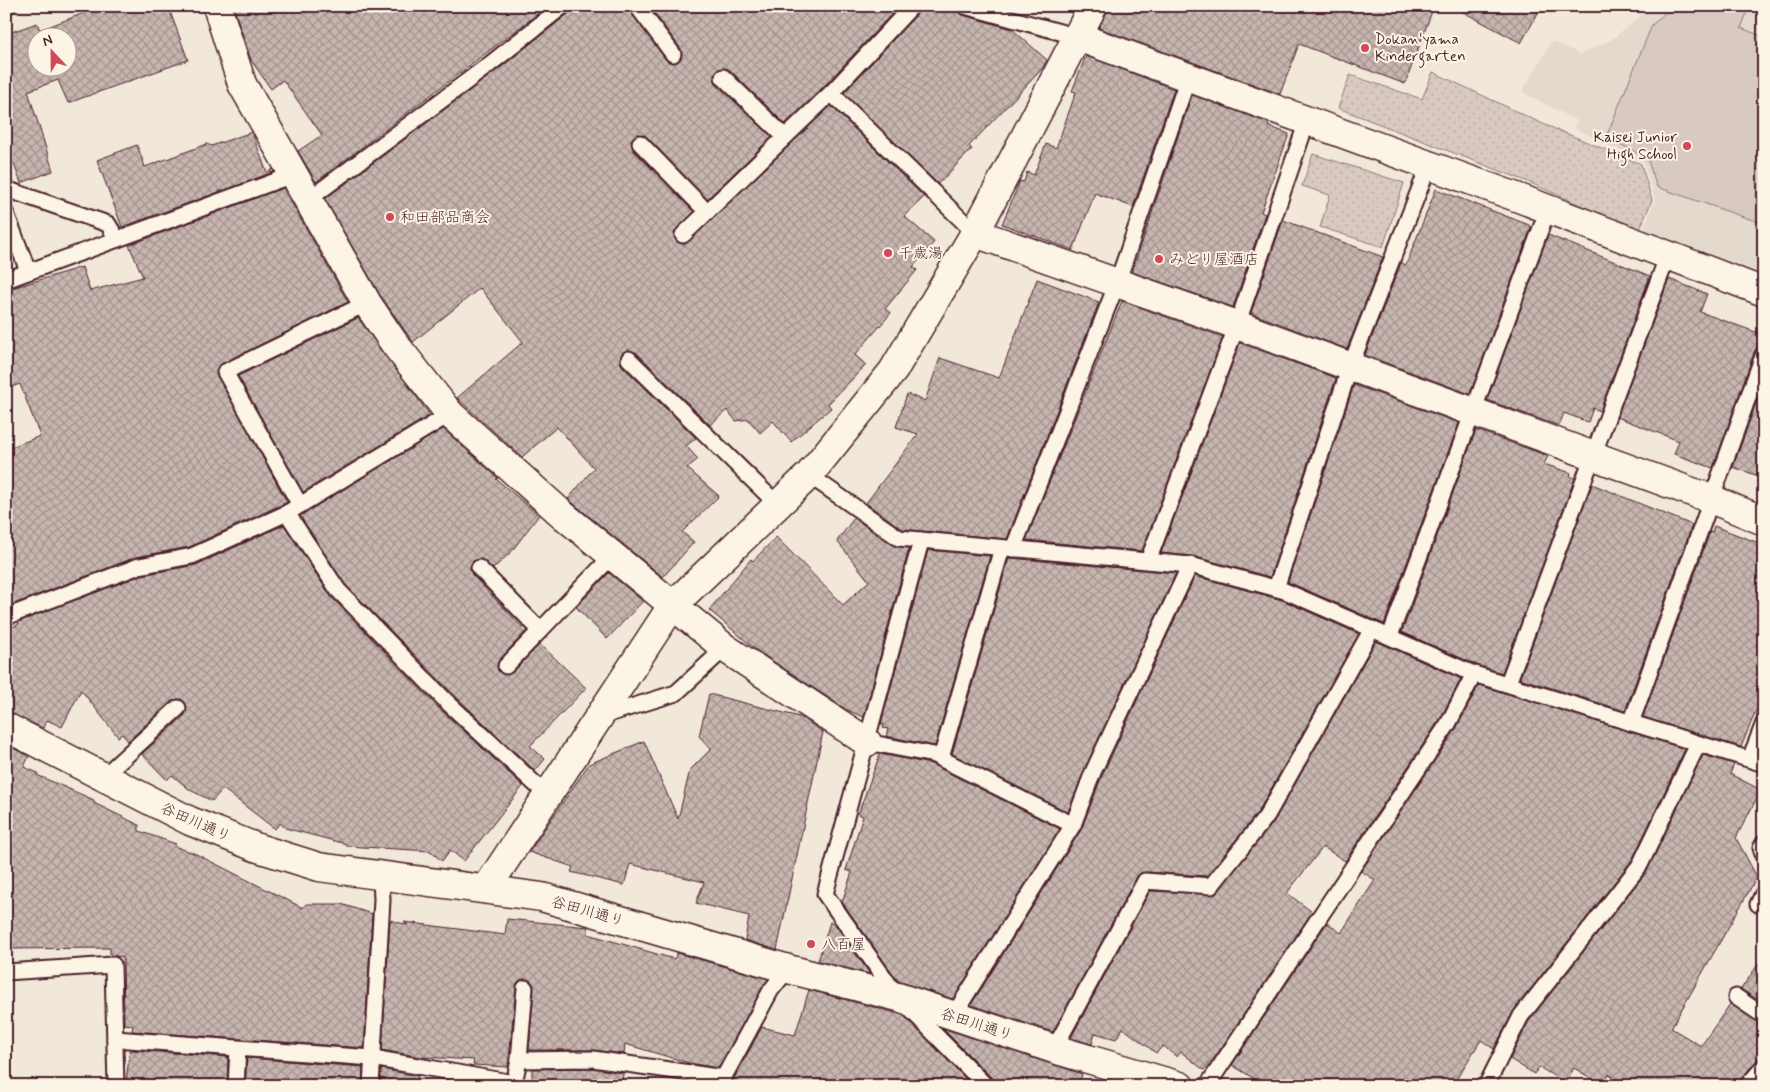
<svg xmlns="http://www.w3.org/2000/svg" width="1770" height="1092" font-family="Mynerve,'Klee One',sans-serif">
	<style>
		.built { fill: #e4d9cd }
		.green { fill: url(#green-dots); stroke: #917476 }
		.pitch { fill: #d8cac0; stroke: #917476 }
		.building { fill: url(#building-cross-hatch); stroke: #4a1f2b; fill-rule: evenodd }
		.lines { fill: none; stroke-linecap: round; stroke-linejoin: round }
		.lane-casing { stroke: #4a1f2b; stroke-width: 19 }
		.street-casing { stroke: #4a1f2b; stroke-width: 31 }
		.lane { stroke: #fcf5e5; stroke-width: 15 }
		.street { stroke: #fcf5e5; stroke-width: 28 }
		.poi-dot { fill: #d1495b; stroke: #fcf5e5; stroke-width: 2 }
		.labels { text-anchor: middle; stroke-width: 4; stroke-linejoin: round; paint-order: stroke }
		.poi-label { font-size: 15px; fill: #4a1f2b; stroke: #fcf5e5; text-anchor: start }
		.street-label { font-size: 15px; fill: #4a1f2b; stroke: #fcf5e5 }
	</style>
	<defs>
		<pattern id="green-dots" width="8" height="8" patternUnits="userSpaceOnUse" patternTransform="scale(1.25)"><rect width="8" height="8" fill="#d8cac0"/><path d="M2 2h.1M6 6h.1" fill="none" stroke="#bbada5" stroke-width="1.8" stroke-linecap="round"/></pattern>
		<pattern id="building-cross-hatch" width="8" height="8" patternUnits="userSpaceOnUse" patternTransform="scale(1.25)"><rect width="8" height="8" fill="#c7b6af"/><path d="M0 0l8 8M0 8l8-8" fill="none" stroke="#a4938f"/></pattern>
	</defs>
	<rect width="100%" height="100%" fill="#f1e8da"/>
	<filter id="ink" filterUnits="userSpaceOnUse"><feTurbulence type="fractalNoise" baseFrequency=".02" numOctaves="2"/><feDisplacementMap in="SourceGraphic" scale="10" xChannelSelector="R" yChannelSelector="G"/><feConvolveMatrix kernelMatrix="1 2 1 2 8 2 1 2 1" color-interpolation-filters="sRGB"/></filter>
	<g filter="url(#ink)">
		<polygon class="built" points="1653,6 1764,6 1764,274 1643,229 1655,200 1644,163 1574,128 1577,121 1522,92 1552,41 1580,54 1611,40"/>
		<g class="green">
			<polygon points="1433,72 1543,124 1641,164 1652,200 1639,231 1526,181 1338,108 1350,75 1422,99"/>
			<polygon points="1313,154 1404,183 1383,247 1320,227 1330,195 1302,186"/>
		</g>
		<polygon class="pitch" points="1672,6 1721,6 1748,10 1741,28 1764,37 1764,224 1657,187 1647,158 1606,137 1652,25"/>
		<g class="building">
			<path d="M102 6H168L188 60 68 103 58 80 28 91 53 171 21 183 6 143V34L37 23 40 30ZM38 38H68V68H38Z"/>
			<polygon points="233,6 548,6 316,182 298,151 322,135 283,80 271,89 251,60"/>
			<polygon points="572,6 628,6 666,60 674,63 681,58 681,49 649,6 899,6 824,86 785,124 730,70 725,68 717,70 714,75 716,84 772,137 707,199 646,136 638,134 631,140 633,150 694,212 674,233 677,242 685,244 831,106 924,197 904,216 934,242 913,267 917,270 885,309 891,313 855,355 866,365 828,404 831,408 791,442 773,421 760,433 748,419 736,421 727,410 710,425 636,352 627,350 622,353 620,361 622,366 696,438 686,446 698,459 687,468 719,496 682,532 694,542 663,577 568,499 594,468 557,427 522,457 457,398 523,342 480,288 413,342 380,295 325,199 496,71 569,13"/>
			<polygon points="921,6 956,6 958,12 963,15 1012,29 1047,60 1042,69 969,146 972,149 938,184 844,93 919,12"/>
			<polygon points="1108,6 1434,6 1405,84 1299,44 1280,94 1099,28"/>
			<polygon points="1452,6 1542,6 1521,43"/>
			<polygon points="1086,56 1174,89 1133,207 1095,193 1073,250 1002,224 1020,181 1024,182 1027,172 1034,175 1046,144 1056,148 1076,92 1072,91"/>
			<polygon points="1192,95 1269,123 1268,126 1289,134 1261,212 1265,214 1233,307 1132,272"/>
			<polygon points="252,132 267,173 273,169 274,172 122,227 97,160 137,145 145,167 207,144 211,146"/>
			<polygon points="283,188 348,302 221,364 216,372 287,502 189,547 136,557 11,605 6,592 6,449 40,436 20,384 6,389 6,290 82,267 90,291 143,277 129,245"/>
			<polygon points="1436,189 1529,225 1531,228 1470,394 1365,355 1401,263 1406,265"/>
			<polygon points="1283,220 1383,257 1347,349 1251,313"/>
			<polygon points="1548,235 1650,276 1600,411 1593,408 1588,422 1564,413 1559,426 1487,400"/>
			<polygon points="1037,279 1099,302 1007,539 902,529 866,503 918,434 896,427 907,394 925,401 940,358 999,378"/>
			<polygon points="1669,279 1707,294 1700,312 1764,335 1764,344 1755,350 1713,468 1674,454 1679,441 1617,417"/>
			<polygon points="1122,301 1223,337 1142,551 1026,540"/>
			<polygon points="358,318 430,415 303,492 238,376"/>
			<polygon points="1240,343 1336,378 1270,577 1192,556 1161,553"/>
			<polygon points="1764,381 1764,478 1733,467"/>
			<polygon points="1354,385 1459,423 1384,624 1288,582"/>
			<polygon points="443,429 498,478 496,479 539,515 511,552 493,569 481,559 473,561 470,566 472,575 526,631 499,660 497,668 499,672 504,675 512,673 540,644 586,688 530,746 545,759 535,771 453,694 345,584 300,516"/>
			<polygon points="1476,430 1548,456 1544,464 1571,473 1570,476 1575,478 1502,673 1477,665 1402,632"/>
			<polygon points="1592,484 1692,525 1625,711 1520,678"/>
			<polygon points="854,518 894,546 909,548 864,717 847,710 759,652 709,610 751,559 753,561 776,537 843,605 869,581 837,541"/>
			<polygon points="284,525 331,597 439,708 523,786 464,861 450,850 442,861 430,851 346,846 346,844 285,828 280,823 275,829 223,789 212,801 190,790 172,775 167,780 142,754 185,715 187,706 181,699 172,701 128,741 122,734 118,737 81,690 62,727 47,720 43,728 6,712 6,630 19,624 18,622 142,575 196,565"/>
			<polygon points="1714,526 1764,545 1764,691 1741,747 1643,717 1710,532 1712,533"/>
			<polygon points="928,550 990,556 935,746 886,736 888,729 883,728 884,725 881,724"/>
			<polygon points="1009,558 1176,573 1085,768 1068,812 952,754"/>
			<polygon points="609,573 643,601 607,639 576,607"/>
			<polygon points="1195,576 1282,600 1359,634 1258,812 1207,876 1146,872 1137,876 1053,1032 971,1005 1081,830 1102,776"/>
			<polygon points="1376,641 1461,679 1440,719 1345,861 1323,847 1287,893 1312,912 1216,1056 1204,1070 1181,1052 1177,1057 1163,1046 1156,1053 1123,1028 1116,1039 1095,1033 1092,1044 1071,1038 1150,891 1215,894 1273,823"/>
			<polygon points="1479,685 1685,749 1632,860 1514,1010 1494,1049 1481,1040 1452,1086 1266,1086 1232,1065 1327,923 1341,933 1375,880 1361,871 1456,729"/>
			<polygon points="709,694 800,717 823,732 777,950 745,940 749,916 696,903 704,882 630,864 624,885 571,872 573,867 529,852 589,764 644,741 678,819 690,770 711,749 699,736"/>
			<polygon points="6,745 29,756 24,767 38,773 37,775 94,800 94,803 139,825 139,831 176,844 174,846 196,854 303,908 306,904 341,904 372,914 364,1048 132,1031 133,1025 124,1024 123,957 110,955 110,948 6,949"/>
			<polygon points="880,754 931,764 1060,829 953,999 898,981 842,902 852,872 846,870 863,816 858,814"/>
			<polygon points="1703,755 1734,764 1730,774 1761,790 1736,838 1757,877 1671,1028 1701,1046 1730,1004 1764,1025 1764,1057 1757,1060 1740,1080 1738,1086 1628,1086 1609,1074 1602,1085 1574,1068 1565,1083 1539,1067 1534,1074 1510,1059 1529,1021 1647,871"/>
			<polygon points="507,919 588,927 588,934 674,959 677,953 768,979 718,1068 689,1063 625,1044 624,1054 593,1050 529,1050 534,988 531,981 525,979 518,982 516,987 508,1067 473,1065 474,1060 422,1057 382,1050 390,920 408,925 404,922 505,935"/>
			<polygon points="830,922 834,923 870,974 818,961"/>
			<polygon points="1764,956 1764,1004 1741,989"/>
			<polygon points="809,990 903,1015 973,1086 730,1086 762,1027 795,1035"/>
			<polygon points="942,1028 1082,1074 1079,1086 995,1086 993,1079"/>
			<polygon points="130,1050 228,1057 227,1086 130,1086 131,1081 126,1081"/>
			<polygon points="247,1058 363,1067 362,1086 245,1086"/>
			<polygon points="592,1068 623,1073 622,1086 532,1086 532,1069"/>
			<polygon points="381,1069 418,1076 417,1086 380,1086"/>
		</g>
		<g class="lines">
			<defs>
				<g id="lane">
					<polyline points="637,6 673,54"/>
					<polyline points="965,6 1078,37"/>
					<polyline points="6,7 7,6"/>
					<polyline points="723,77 785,137"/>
					<polyline points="831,93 975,233"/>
					<polyline points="640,143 707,212"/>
					<polyline points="6,189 108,224 117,239"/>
					<polyline points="308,200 490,64 563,6"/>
					<polyline points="6,213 28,271"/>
					<polyline points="683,235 831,93 912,6"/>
					<polyline points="6,280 295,174"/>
					<polyline points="629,359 778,505"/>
					<polyline points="809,475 899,538 1190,565 1285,591 1474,674 1764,764"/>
					<polyline points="300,505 225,372 367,303"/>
					<polyline points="287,513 338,590 446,701 547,795"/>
					<polyline points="921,541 825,894 898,997 986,1086"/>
					<polyline points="1013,549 1117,283 1188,78"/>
					<polyline points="1148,561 1237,325 1307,121"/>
					<polyline points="479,568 540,630"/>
					<polyline points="1276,588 1350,367 1429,165"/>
					<polyline points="6,617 139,566 192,556 287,513 450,414"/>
					<polyline points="1390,636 1548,209"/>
					<polyline points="506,666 613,555"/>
					<polyline points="1508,683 1668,255"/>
					<polyline points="602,716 676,693 725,648"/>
					<polyline points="1631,723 1764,353"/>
					<polyline points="867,742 934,755 1073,825"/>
					<polyline points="941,758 1002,548"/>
					<polyline points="1750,759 1764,723"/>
					<polyline points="103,777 178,708"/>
					<polyline points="1764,843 1761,848 1764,857"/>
					<polyline points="1758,904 1764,892"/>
					<polyline points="6,972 113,965 116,1086"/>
					<polyline points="1736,997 1764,1016"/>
					<polyline points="953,1016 1073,825 1093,772 1190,565"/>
					<polyline points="115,1039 372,1058 514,1083 514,1086"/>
					<polyline points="1054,1049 1145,881 1211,886 1266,817 1372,629"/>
					<polyline points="519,1060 593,1059 724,1078"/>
					<polyline points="514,1083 519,1060 525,988"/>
					<polyline points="236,1086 238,1049"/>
					<polyline points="371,1086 382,900 381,876"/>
					<polyline points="719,1086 771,990 788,969"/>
					<polyline points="1207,1086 1448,724 1474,674"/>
					<polyline points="1486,1086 1521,1016 1640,865 1698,744"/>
					<polyline points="1747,1086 1764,1066"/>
				</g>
				<g id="street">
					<polyline points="217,6 242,84 367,303 394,343 450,414 563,515 725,648 867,742"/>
					<polyline points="1078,37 1519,198 1764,292"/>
					<polyline points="975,233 1237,325 1711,499 1764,521"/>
					<polyline points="6,727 190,821 258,848 319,867 542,897 788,969 898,997 1054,1049 1180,1086"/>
					<polyline points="486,889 672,606 809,475 893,371 975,233 1093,6"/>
				</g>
			</defs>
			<use href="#lane" class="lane-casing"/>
			<use href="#street" class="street-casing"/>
			<use href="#lane" class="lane"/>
			<use href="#street" class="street"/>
		</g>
	</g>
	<g class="poi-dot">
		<circle cx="1365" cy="48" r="5"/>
		<circle cx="1687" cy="146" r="5"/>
		<circle cx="390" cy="217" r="5"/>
		<circle cx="888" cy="253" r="5"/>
		<circle cx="1159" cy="259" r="5"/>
		<circle cx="811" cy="944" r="5"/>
	</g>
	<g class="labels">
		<g class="poi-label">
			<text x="1375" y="44">Dokan'yama<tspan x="1375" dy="17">Kindergarten</tspan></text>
			<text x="1677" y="142" text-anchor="end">Kaisei Junior<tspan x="1677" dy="17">High School</tspan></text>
			<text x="400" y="222">和田部品商会</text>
			<text x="898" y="258">千歳湯</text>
			<text x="1169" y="264">みどり屋酒店</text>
			<text x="821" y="949">八百屋</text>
		</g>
		<g class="street-label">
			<text transform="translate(196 822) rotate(24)" y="5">谷田川通り</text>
			<text transform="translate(588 911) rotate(16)" y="5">谷田川通り</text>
			<text transform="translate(977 1024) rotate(18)" y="5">谷田川通り</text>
		</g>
	</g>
	<rect width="1770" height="1092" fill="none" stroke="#fcf5e5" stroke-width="25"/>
	<rect x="12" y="12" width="1745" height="1067" fill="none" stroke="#4a1f2b" stroke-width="2" filter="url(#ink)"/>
	<g transform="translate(52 52) rotate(338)"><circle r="24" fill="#fcf5e5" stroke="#b59f9b"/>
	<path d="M0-4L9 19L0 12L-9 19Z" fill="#d1495b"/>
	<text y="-8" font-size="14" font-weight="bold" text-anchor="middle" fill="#4a1f2b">N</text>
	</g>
</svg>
